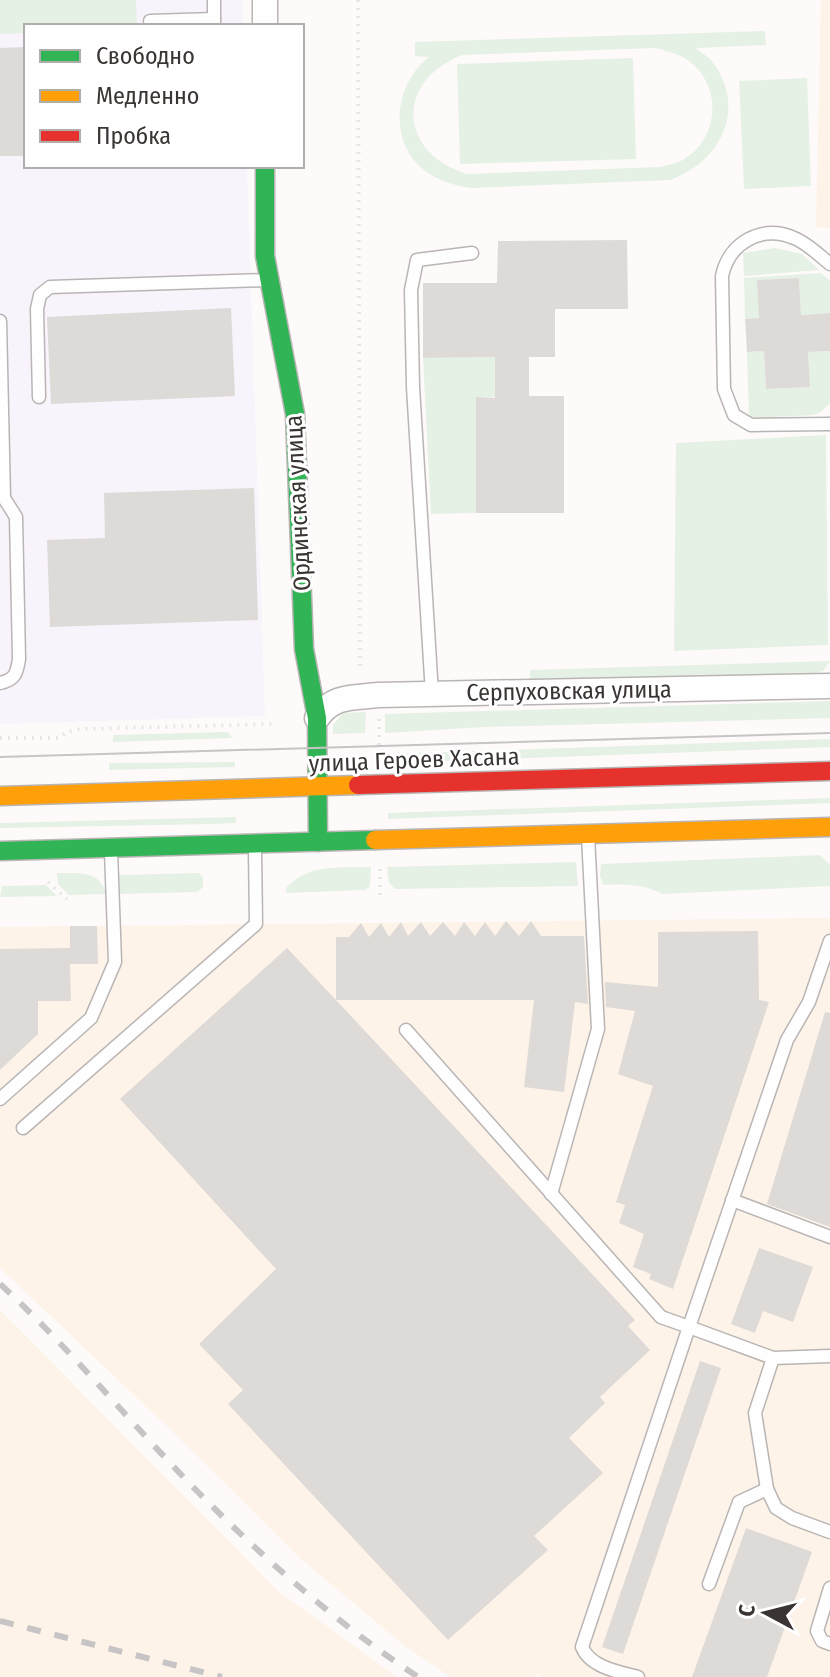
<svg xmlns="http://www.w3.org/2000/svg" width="830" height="1677" font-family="'Fira Sans Condensed',sans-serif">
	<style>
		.commercial { fill: #f9f3fb }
		.industrial { fill: #fdf3e8 }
		.green { fill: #e5f1e5; fill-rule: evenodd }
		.building { fill: #dddad7 }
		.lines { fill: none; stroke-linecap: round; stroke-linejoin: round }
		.lane-casing { stroke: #b9b5b4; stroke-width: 15 }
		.street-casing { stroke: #b9b5b4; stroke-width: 27 }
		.fast-casing { stroke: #b9b5b4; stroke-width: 21 }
		.slow-casing { stroke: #b9b5b4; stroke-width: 21 }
		.jam-casing { stroke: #b9b5b4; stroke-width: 21 }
		.path { stroke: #e8e6e6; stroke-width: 4; stroke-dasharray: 2 6; stroke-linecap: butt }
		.lane { stroke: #fffefe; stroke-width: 12 }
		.street { stroke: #fffefe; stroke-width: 24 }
		.fast { stroke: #30b455; stroke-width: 18 }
		.slow { stroke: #ff9f0a; stroke-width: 18 }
		.jam { stroke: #e5322d; stroke-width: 18 }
		.tram { stroke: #c6c4c4; stroke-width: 2 }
		.rail { stroke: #c6c4c4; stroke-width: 6; stroke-dasharray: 14 14; stroke-linecap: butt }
		.labels { text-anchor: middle; stroke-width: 6; stroke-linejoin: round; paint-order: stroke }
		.street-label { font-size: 24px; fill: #3a3533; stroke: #fff }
	</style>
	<rect width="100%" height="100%" fill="#fdfaf9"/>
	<polygon class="commercial" points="0,0 242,0 243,26 26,26 26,166 247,166 265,716 0,724"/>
	<g class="industrial">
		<polygon points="821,0 830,0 830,228 816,227"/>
		<polygon points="830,918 830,1677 542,1677 538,1674 534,1677 451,1677 406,1647 301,1559 171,1430 0,1268 0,927"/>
		<polygon points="0,1310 278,1591 397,1677 0,1677"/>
	</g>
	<g class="green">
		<polygon points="0,0 136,0 137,26 26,26 26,33 0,34"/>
		<path d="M765 31 766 45 696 48C700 52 707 56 711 60 748 106 722 162 670 180L470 188C454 185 438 181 424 170 387 141 395 83 429 57L415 56V42ZM655 48C670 52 684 55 695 66 722 93 717 139 684 159 678 163 668 165 660 167L467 174C398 153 395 81 462 55Z"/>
		<polygon points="633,58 636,159 460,164 457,64"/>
		<polygon points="807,78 811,186 744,189 739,81"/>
		<polygon points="775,248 802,254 819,270 744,276 743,253"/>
		<polygon points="821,273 830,281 830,313 801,315 799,278 758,280 759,318 745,319 744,278"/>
		<polygon points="764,351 766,389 810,387 808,352 830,351 830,403 821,412 813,415 749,418 747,352"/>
		<polygon points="495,357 495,397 476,398 476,513 431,514 423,358"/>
		<polygon points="826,435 828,645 674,651 676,443"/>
		<polygon points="830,661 823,671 807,675 530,683 530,670"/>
		<polygon points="830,701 830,718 484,727 385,733 385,714"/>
		<polygon points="366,712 365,733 333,734 333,725 343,713"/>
		<polygon points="228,732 232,738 113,742 113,735"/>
		<polygon points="830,739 830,747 387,763 387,754"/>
		<polygon points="235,762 235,767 109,770 109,763"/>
		<polygon points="830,798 830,803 388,819 388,813"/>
		<polygon points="236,817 236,823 213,824 0,828 0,823"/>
		<path d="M820 855 830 865V886L662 894C643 884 624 884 603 885L600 876 601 864Z"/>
		<polygon points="576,862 578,886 395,889 389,883 387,867"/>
		<path d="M371 867 370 887 364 890 286 893V888C309 863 339 868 371 867Z"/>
		<path d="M57 873C77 873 101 870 106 894L69 895 58 884Z"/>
		<polygon points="199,873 203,877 203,887 197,892 120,894 119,875"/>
		<polygon points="46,885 57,896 0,897 2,886"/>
	</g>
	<g class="building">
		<polygon points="26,47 26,156 0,156 0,48"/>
		<polygon points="627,240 628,309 555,309 555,357 529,357 529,396 564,396 564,513 476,513 476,397 495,398 495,357 423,358 423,283 497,283 498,241"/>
		<polygon points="799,278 801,315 830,313 830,351 808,352 810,387 766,389 764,351 747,352 745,319 759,318 757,280"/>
		<polygon points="231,308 235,396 51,404 47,317"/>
		<polygon points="254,488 258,620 50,627 47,540 105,538 104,493"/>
		<polygon points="506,921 519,936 531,921 541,936 584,936 588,1004 575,1002 564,1092 524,1087 534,1000 336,1000 635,1320 628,1326 650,1350 600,1397 605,1403 569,1438 603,1473 534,1536 548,1550 448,1640 228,1404 243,1390 199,1344 276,1269 120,1099 287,948 336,1000 336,937 349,937 361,923 369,937 381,923 389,937 401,922 408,936 421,922 430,936 443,922 455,936 464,922 475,936 485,922 495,936"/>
		<polygon points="70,926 97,926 98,964 70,964 71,1001 38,1001 38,1034 0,1070 0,949 70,948"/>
		<polygon points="758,931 759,1000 769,1002 673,1289 649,1279 651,1274 633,1267 644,1234 619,1223 625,1205 616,1202 653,1086 618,1074 635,1011 606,1007 605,982 658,987 658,932"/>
		<polygon points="825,1012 830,1013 830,1227 767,1204"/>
		<polygon points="759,1248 813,1267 793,1322 763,1311 755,1333 731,1324"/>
		<polygon points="700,1361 721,1368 623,1654 602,1647"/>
		<polygon points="746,1528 812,1552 767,1677 692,1677"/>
	</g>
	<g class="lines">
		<defs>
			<g id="lane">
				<polyline points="214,0 214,26"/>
				<polyline points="150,21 214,19"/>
				<path d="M830 264C819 255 807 243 794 238 761 224 729 243 722 276L724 389 734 415 751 425 830 424"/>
				<path d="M0 321 4 498 16 517 19 659C17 673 15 680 0 683"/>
				<polyline points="39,397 37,309 40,295 50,287 266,280"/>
				<polyline points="432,694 413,387 411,290 417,260 472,253"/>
				<polyline points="830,941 809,1002 787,1040 689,1327 773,1358 755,1413 767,1489 776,1508 792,1518 830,1532"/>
				<path d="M406 1030 661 1317 689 1327 582 1647C590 1667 618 1672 638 1677"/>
				<polyline points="0,1099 91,1018 115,962 111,851"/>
				<polyline points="23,1128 256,924 255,849"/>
				<polyline points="551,1194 598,1029 588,836"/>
				<polyline points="732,1200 830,1237"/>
				<polyline points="773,1358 830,1356"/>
				<polyline points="709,1584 739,1502 767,1489"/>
				<polyline points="830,1588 817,1631 822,1641 830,1644"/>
			</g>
			<g id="street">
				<polyline points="265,26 265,0"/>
				<path d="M317 718C333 695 352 698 378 695L830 686"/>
			</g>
			<g id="fast">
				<polyline points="265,166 265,256 295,414 304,649 317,718 318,842"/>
				<polyline points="0,851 375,840"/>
			</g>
			<g id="slow">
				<polyline points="0,796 358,785"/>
				<polyline points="375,840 830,827"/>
			</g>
			<polyline id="jam" points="358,785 830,771"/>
		</defs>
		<use href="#lane" class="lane-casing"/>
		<use href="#street" class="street-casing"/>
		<use href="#fast" class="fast-casing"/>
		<use href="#slow" class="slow-casing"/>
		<use href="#jam" class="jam-casing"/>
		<g class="path">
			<polyline points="358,0 360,671"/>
			<polyline points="379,719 379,754"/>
			<polyline points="0,738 60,738 67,732 80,729 275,724"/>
			<polyline points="380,869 380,895"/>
			<polyline points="48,882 71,903"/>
		</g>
		<use href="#lane" class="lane"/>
		<use href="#street" class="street"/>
		<use href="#fast" class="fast"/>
		<use href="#slow" class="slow"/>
		<use href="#jam" class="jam"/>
		<polyline class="tram" points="0,757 830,733"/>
		<g class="rail">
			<path d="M0 1284C71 1349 131 1424 198 1492 265 1560 338 1624 418 1677"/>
			<polyline points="0,1621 222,1677"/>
		</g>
	</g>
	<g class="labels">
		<g class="street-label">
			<text transform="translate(298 503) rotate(-93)" y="8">Ординская улица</text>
			<text transform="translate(569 691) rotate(-1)" y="8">Серпуховская улица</text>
			<text transform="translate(414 760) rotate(-2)" y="8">улица Героев Хасана</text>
		</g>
	</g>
	<rect x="24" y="24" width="280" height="144" fill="#ffffff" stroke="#b0aead" stroke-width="2"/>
	<rect x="40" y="50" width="40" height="12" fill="#30b455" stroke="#b0aead" stroke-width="2"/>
	<text x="96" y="64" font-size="24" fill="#3a3533">Свободно</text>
	<rect x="40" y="90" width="40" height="12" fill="#ff9f0a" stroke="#b0aead" stroke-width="2"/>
	<text x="96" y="104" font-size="24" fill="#3a3533">Медленно</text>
	<rect x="40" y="130" width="40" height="12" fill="#e5322d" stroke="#b0aead" stroke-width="2"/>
	<text x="96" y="144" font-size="24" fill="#3a3533">Пробка</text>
	<g transform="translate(766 1613) rotate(277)" stroke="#ffffff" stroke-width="6" paint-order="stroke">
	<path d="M0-6L14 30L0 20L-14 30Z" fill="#3a3533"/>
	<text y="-12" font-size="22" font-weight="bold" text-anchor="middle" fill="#3a3533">С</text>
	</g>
</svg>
